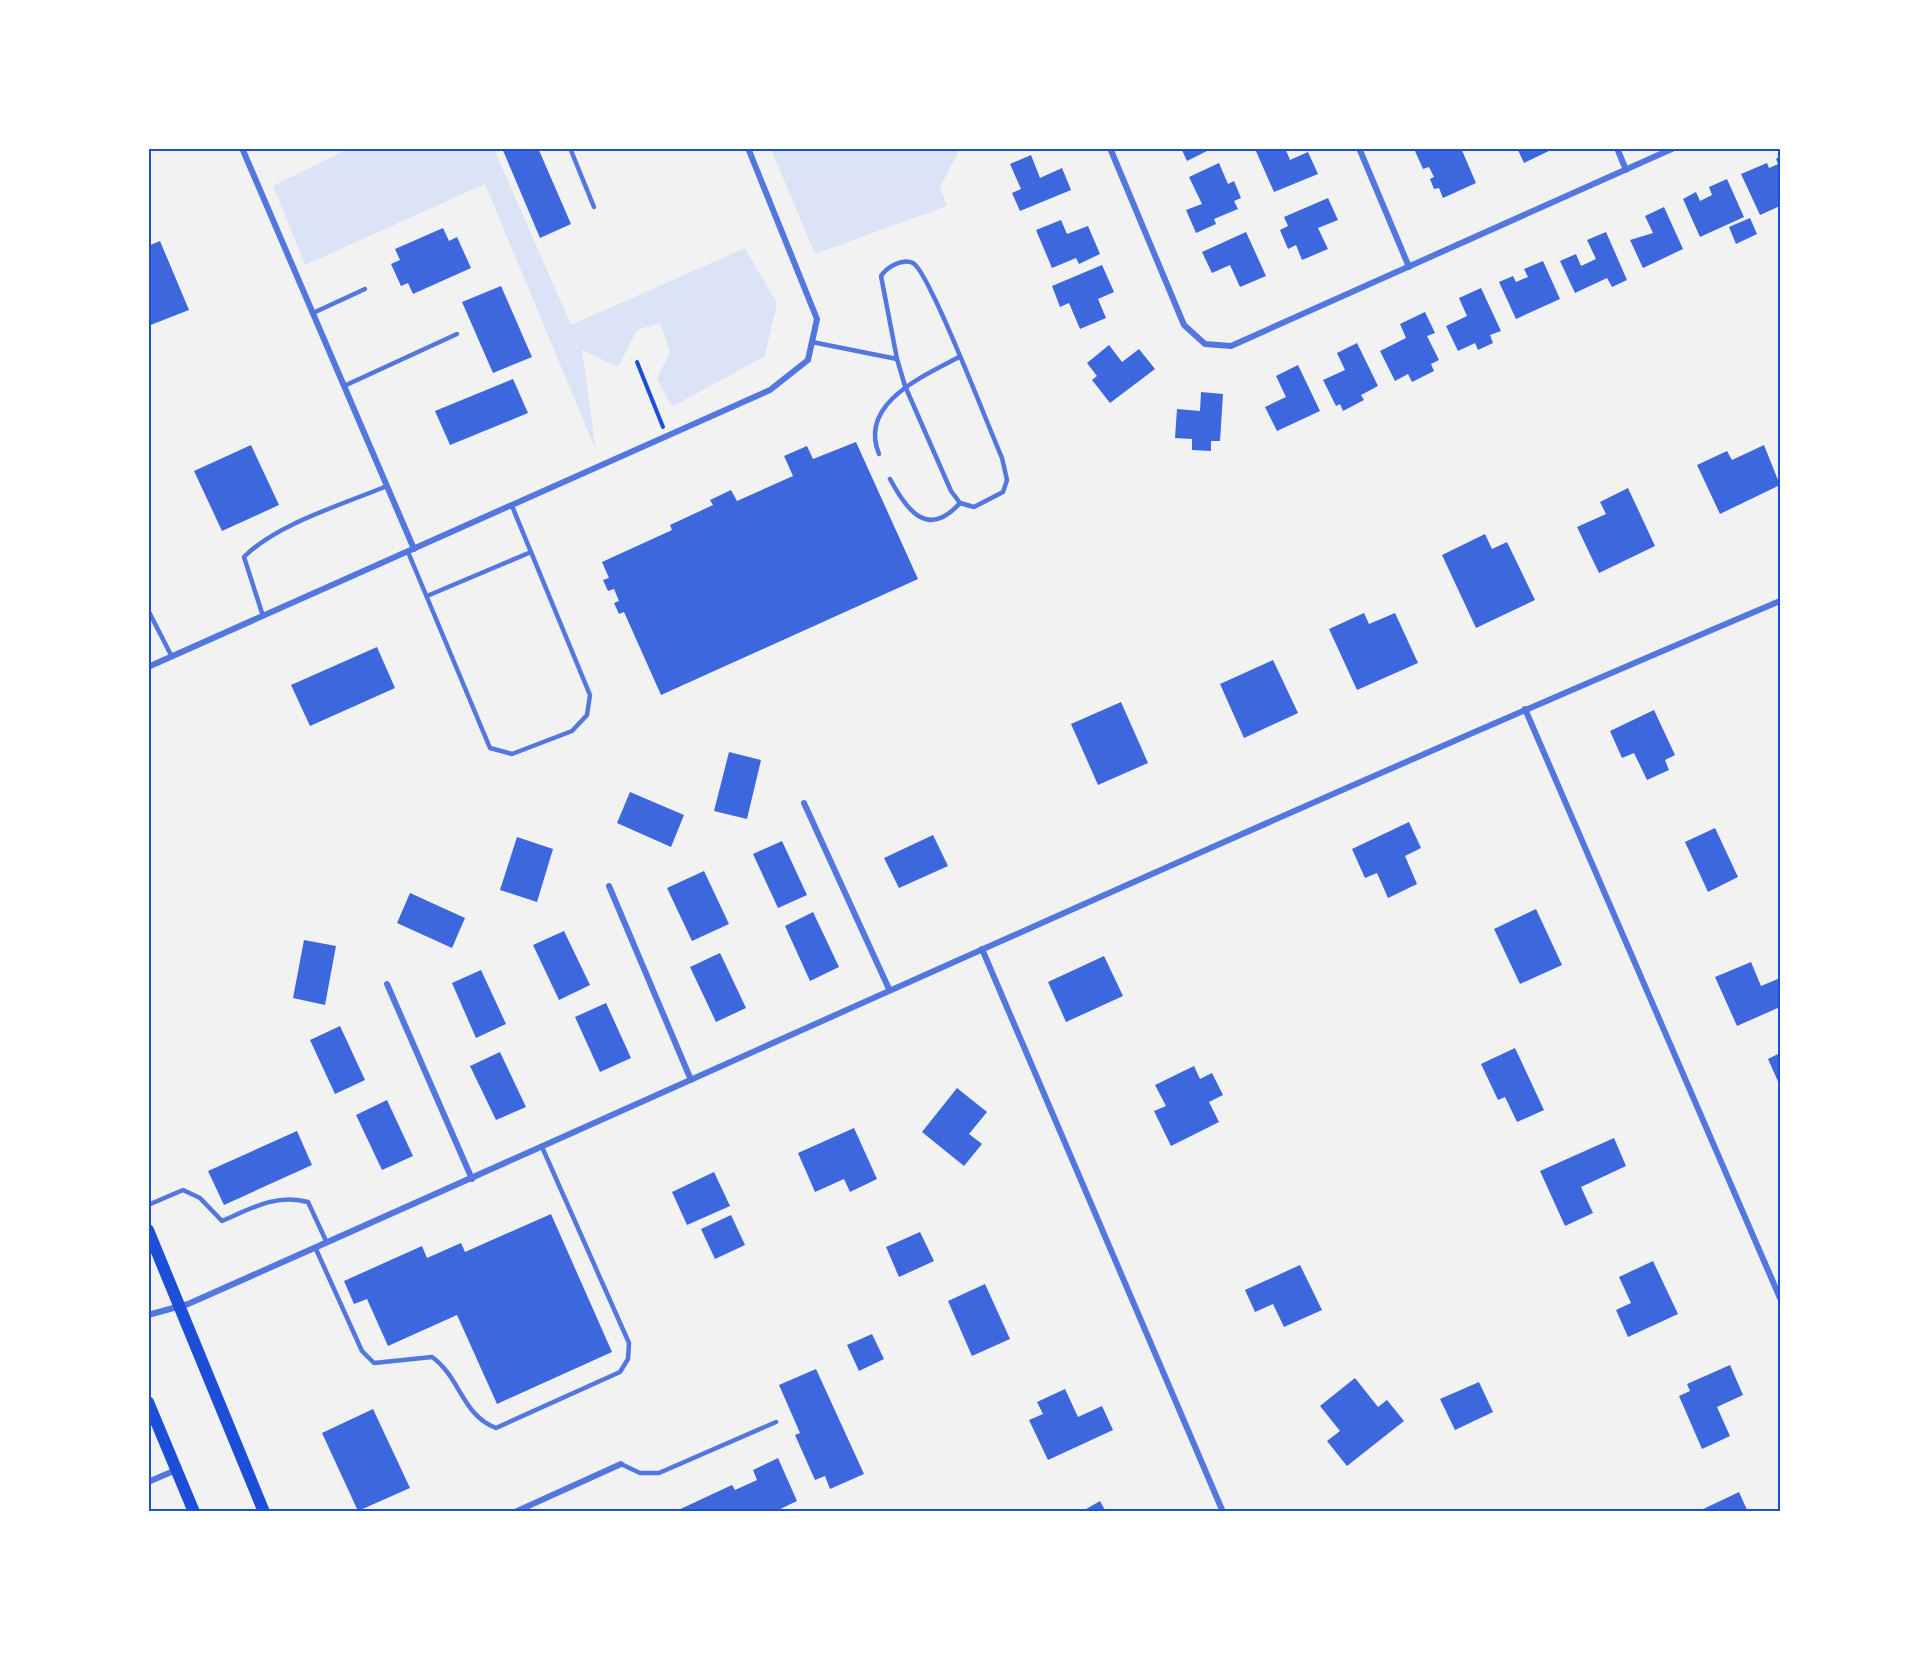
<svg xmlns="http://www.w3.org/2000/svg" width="1929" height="1660" font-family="Karla,sans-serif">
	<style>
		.green { fill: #dbe4f7 }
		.building { fill: #3d67dc }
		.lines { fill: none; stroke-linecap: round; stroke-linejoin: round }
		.path { stroke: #1d4ed8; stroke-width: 4 }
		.service { stroke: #5277de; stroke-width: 4.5 }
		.minor { stroke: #5277de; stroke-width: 6 }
		.secondary { stroke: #1d4ed8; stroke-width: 12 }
		.neatline { fill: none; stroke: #1d4ed8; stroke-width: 2 }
	</style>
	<rect width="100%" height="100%" fill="#f2f2f2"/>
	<g class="green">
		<polygon points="350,148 494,149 571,325 745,248 777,303 765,356 672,407 657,379 670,352 660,323 637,330 618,367 582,350 596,451 485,184 305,265 273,186"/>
		<polygon points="957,149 958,153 940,187 947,206 815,254 771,149"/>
	</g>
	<g class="building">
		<polygon points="502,148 538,148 571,224 540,238"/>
		<polygon points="1181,148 1213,148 1187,161"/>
		<polygon points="1285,148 1290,160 1308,152 1318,174 1274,192 1255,149"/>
		<polygon points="1420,148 1461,148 1476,183 1443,198 1439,188 1434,189 1430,179 1434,177 1429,167 1423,169 1415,151"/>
		<polygon points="1517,148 1555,148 1524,163"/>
		<polygon points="1031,155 1040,178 1062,168 1071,190 1020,211 1012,193 1021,189 1010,164"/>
		<polygon points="1780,156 1780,206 1760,215 1741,174 1767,163 1769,168 1778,164 1776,159"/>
		<polygon points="1219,163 1228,184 1234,181 1241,198 1234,201 1238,209 1214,219 1216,224 1196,233 1186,210 1202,204 1189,177"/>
		<polygon points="1727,179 1744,217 1700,237 1683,199 1696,192 1700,201 1712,195 1709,187"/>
		<polygon points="1328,198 1338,220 1318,228 1328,249 1302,260 1296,245 1288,249 1280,230 1288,226 1284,217"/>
		<polygon points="1664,207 1683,249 1643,268 1630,240 1653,233 1645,216"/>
		<polygon points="1750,218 1757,234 1736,244 1729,227"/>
		<polygon points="1061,220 1067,234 1088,226 1100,254 1079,264 1076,258 1052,268 1036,230"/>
		<polygon points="443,228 449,241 457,237 471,268 413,294 408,283 401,286 391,264 400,260 395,249"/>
		<polygon points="1246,232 1266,276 1240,287 1230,265 1212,273 1202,252"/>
		<polygon points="1606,232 1627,280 1612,287 1607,278 1575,293 1560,261 1576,254 1581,266 1596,259 1587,240"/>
		<polygon points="160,241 189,310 148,326 148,246"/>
		<polygon points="1543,261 1560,299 1516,319 1499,282 1513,276 1516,282 1528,277 1524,269"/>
		<polygon points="1102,265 1114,292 1098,299 1106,318 1080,329 1069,303 1060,307 1052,286"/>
		<polygon points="501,286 532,357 493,373 462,302"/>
		<polygon points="1481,288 1501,331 1490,335 1493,343 1478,350 1475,343 1458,351 1446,326 1467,316 1459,298"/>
		<polygon points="1425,312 1435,333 1427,336 1439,360 1431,364 1434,371 1412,382 1408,374 1395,381 1380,351 1406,338 1400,324"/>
		<polygon points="1357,343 1378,386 1361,395 1364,400 1343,411 1340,404 1336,406 1323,380 1345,370 1337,353"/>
		<polygon points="1109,345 1122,362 1139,349 1155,369 1110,403 1092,380 1097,376 1087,363"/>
		<polygon points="1298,365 1320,411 1277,431 1265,407 1286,397 1276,376"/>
		<polygon points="513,379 528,413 450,445 435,411"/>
		<polygon points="1201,392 1223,394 1220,441 1211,441 1211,451 1192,450 1192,439 1175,438 1177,409 1200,411"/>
		<polygon points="856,442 918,579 661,695 624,612 619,614 614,603 619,601 614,589 608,591 603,580 609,578 602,562 672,530 670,525 713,505 710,500 731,490 737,501 793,476 784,456 807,446 813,459"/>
		<polygon points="251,445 279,505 222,531 194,471"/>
		<polygon points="1764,445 1780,485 1720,514 1697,465 1727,451 1732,460"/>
		<polygon points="1628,488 1655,546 1599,573 1577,527 1606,514 1600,502"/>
		<polygon points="1485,534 1492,549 1507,542 1535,600 1476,628 1442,555"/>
		<polygon points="1364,613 1369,624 1395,613 1418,663 1357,690 1329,629"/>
		<polygon points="377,647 395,688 310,726 291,685"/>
		<polygon points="1273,660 1298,713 1244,738 1220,684"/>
		<polygon points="1121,702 1148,763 1098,785 1071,724"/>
		<polygon points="1654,710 1675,755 1665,760 1669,770 1647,780 1634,753 1622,758 1610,731"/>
		<polygon points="729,752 761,760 747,819 714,811"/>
		<polygon points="630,792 684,815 671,847 617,823"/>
		<polygon points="1409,822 1421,848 1405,856 1417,884 1388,898 1377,873 1365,878 1352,849"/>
		<polygon points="1715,828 1738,877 1708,892 1685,842"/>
		<polygon points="933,835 948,866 899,888 884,858"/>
		<polygon points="517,837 553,849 537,902 500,890"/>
		<polygon points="782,841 807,895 778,908 753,854"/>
		<polygon points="704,871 729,924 692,941 667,888"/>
		<polygon points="410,893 465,918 452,948 397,923"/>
		<polygon points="1536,909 1562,965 1520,984 1494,929"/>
		<polygon points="813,912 839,967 810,981 785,926"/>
		<polygon points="564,931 590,985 559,1000 533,945"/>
		<polygon points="304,940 336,946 325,1005 293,998"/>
		<polygon points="720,953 746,1008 716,1022 690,967"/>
		<polygon points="1104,956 1123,996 1066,1022 1048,982"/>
		<polygon points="1751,962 1761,986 1780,978 1780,1007 1737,1026 1715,977"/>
		<polygon points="481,970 506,1024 476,1038 452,983"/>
		<polygon points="606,1003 631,1058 600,1072 575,1017"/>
		<polygon points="340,1026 365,1080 335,1094 310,1040"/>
		<polygon points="1515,1048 1544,1110 1517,1122 1505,1097 1498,1100 1481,1064"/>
		<polygon points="500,1052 526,1107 496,1120 470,1066"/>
		<polygon points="1780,1053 1780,1086 1768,1059"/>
		<polygon points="1194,1066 1200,1079 1212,1073 1223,1095 1209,1102 1219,1122 1171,1146 1154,1111 1166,1106 1155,1085"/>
		<polygon points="957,1088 987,1112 969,1134 982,1144 964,1166 922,1132"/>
		<polygon points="387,1100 413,1156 382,1170 356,1115"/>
		<polygon points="854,1128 877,1179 850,1192 844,1179 815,1192 798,1153"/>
		<polygon points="297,1131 312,1165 224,1205 208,1171"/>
		<polygon points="1614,1138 1626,1166 1581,1187 1593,1213 1565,1226 1540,1171"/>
		<polygon points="714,1172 730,1206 687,1225 672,1192"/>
		<polygon points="551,1214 612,1352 497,1404 457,1315 388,1346 367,1299 354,1304 344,1281 422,1246 427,1258 461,1243 465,1252"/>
		<polygon points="731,1215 745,1245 715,1259 701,1229"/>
		<polygon points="920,1232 934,1261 899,1277 886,1247"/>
		<polygon points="1653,1261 1678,1314 1628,1337 1616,1310 1631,1303 1619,1277"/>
		<polygon points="1300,1265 1322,1310 1284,1327 1273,1304 1255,1312 1245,1290"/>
		<polygon points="985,1284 1010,1339 972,1356 948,1301"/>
		<polygon points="872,1334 884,1359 859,1371 847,1345"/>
		<polygon points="1730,1365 1743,1395 1717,1407 1730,1436 1702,1449 1679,1396 1690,1391 1687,1384"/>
		<polygon points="816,1369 864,1474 830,1489 825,1476 815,1480 795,1435 800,1433 779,1385"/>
		<polygon points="1355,1378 1378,1407 1387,1400 1404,1421 1347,1466 1327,1441 1340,1431 1320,1406"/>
		<polygon points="1479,1382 1493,1412 1455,1430 1440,1399"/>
		<polygon points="1065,1389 1078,1417 1102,1406 1113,1430 1048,1460 1029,1420 1043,1414 1037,1402"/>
		<polygon points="373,1409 410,1488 358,1511 322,1433"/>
		<polygon points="778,1458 797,1501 774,1512 674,1512 732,1485 735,1490 757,1480 753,1470"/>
		<polygon points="1739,1492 1748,1512 1697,1512"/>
		<polygon points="1100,1501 1106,1512 1081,1512"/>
	</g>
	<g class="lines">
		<polyline class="path" points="637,362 663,427"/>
		<g class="service">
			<polyline points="570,148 594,207"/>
			<polyline points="313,313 365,289"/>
			<path d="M812 342 897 359 905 386 951 491 960 503 974 507 1003 492 1007 480 1002 458C990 431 929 271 913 263 902 258 887 267 881 276L897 359"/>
			<polyline points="344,386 457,334"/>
			<path d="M879 454C858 403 924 376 959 357"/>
			<path d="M890 479C907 511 928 539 960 503"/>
			<polyline points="408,552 490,748 512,754 572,731 587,715 590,695 512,506"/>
			<polyline points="427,596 531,552"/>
			<polyline points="148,610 172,657"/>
			<path d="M263 616 244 557C276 524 344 504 387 486"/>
			<path d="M148 1205 183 1190 200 1198 222 1221C250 1209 277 1193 308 1202L327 1243"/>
			<path d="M315 1247 362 1351 374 1363 432 1357C461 1378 461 1414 496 1428L620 1372 628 1359 629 1343 542 1147"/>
			<polyline points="621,1464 640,1473 659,1473 776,1422"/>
		</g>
		<g class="minor">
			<polyline points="242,148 414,549"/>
			<polyline points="1110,148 1184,325 1205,344 1231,346 1674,148"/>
			<polyline points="1359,148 1409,267"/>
			<polyline points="1617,148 1626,170"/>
			<polyline points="148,667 770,390 808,360 817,319 748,148"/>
			<polyline points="1525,709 1780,1298"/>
			<polyline points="804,803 889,989"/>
			<polyline points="609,886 691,1080"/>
			<polyline points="982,949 1223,1512"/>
			<polyline points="387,984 472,1179"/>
			<path d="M148 1315 188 1304C719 1069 1246 827 1780 601"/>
			<polyline points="148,1482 176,1470"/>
			<polyline points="515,1512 621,1464"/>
		</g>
		<g class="secondary">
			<polyline points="148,1230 264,1512"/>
			<polyline points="148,1402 194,1512"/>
		</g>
	</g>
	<rect width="1929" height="1660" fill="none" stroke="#ffffff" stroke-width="300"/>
	<rect x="150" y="150" width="1629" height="1360" class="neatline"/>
</svg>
